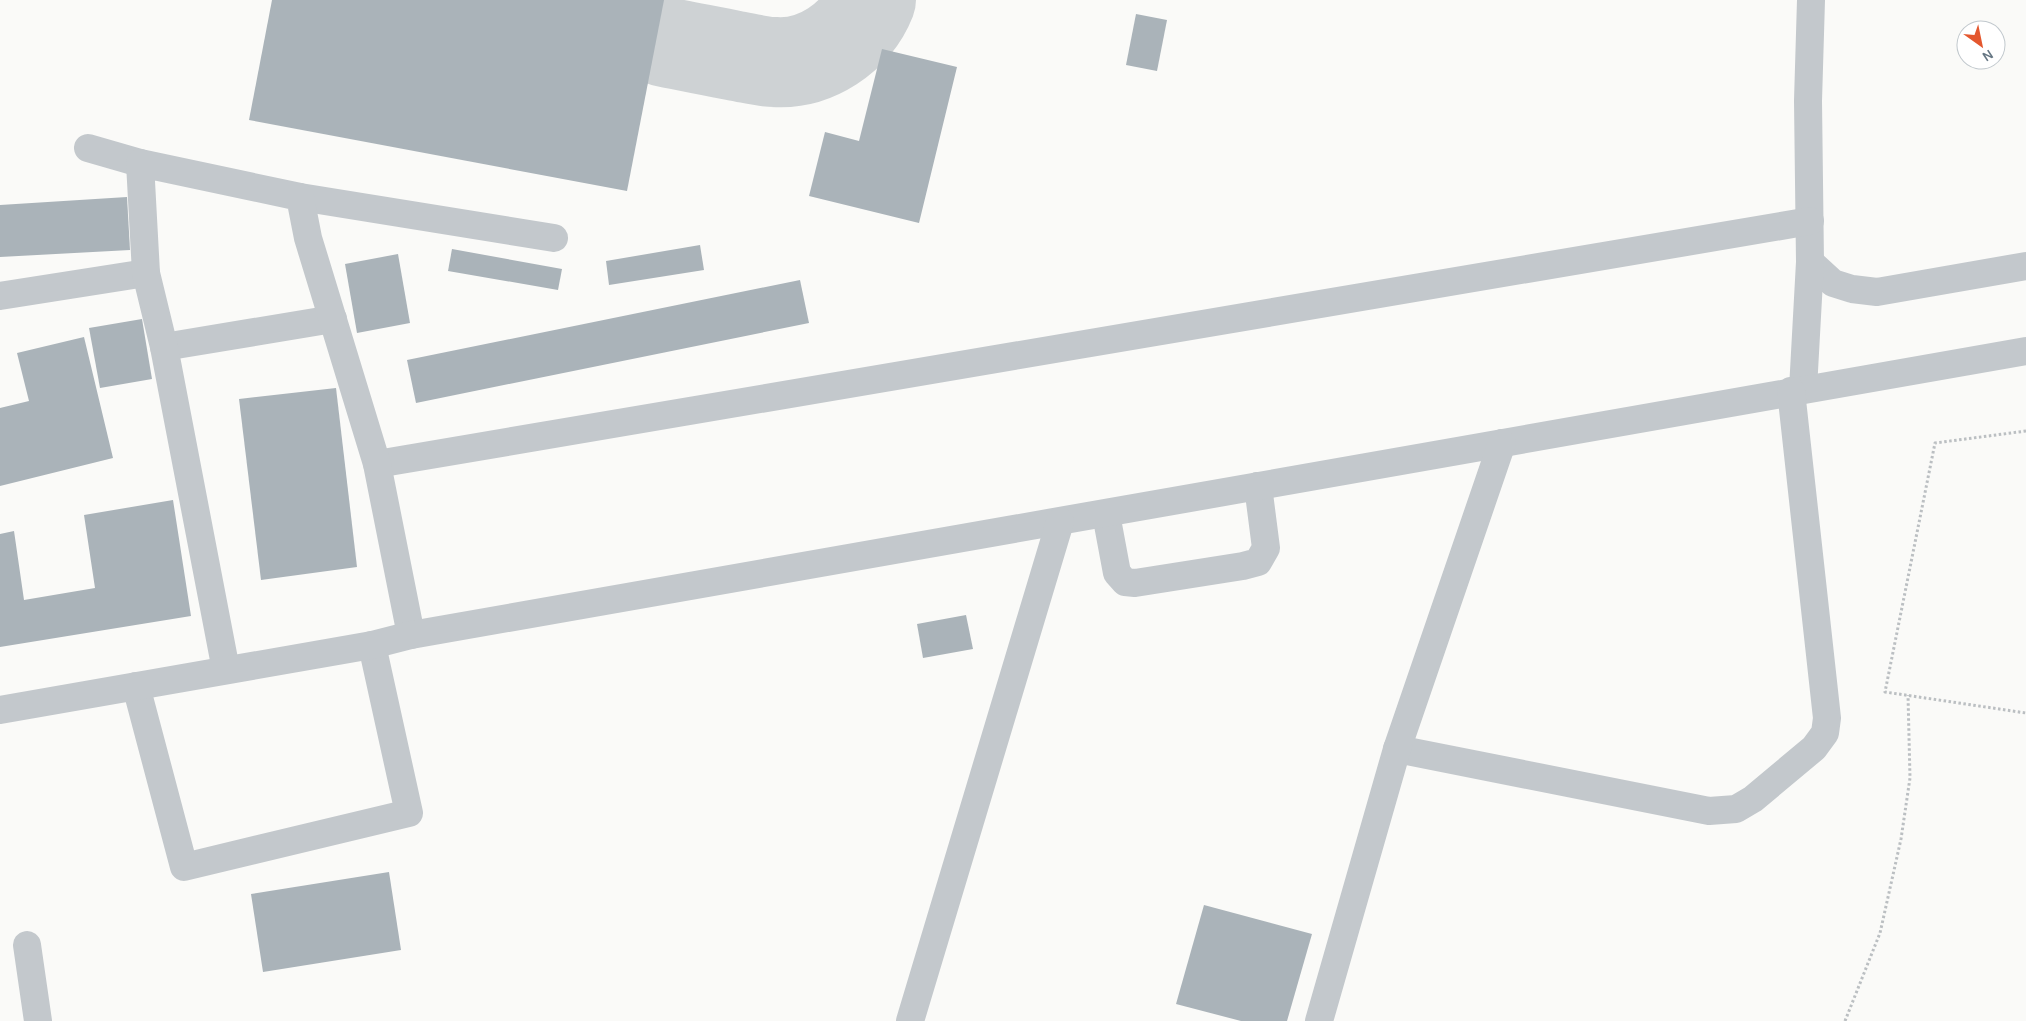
<svg xmlns="http://www.w3.org/2000/svg" width="2026" height="1021" font-family="Karla,sans-serif">
	<style>
		.lines { fill: none; stroke-linecap: round; stroke-linejoin: round }
		.taxiway { stroke: #ced2d4; stroke-width: 90 }
		.building { fill: #aab3b9 }
		.path { stroke: #bbbfc2; stroke-width: 3; stroke-dasharray: 2.5 2.5; stroke-linecap: butt }
		.minor { stroke: #c3c8cc; stroke-width: 28 }
	</style>
	<rect width="100%" height="100%" fill="#fafaf8"/>
	<g class="lines">
		<path class="taxiway" d="M665 42C689 47 712 51 736 56 749 58 762 62 774 62 815 65 856 38 871 0"/>
	</g>
	<g class="building">
		<polygon points="272,0 664,0 627,191 249,120"/>
		<polygon points="1136,14 1167,20 1157,71 1126,65"/>
		<polygon points="882,49 957,67 919,223 809,196 825,132 859,141"/>
		<polygon points="127,197 130,250 0,257 0,205"/>
		<polygon points="700,245 704,270 609,285 606,261"/>
		<polygon points="452,249 562,269 558,290 448,271"/>
		<polygon points="398,254 410,323 357,333 345,264"/>
		<polygon points="800,280 809,323 416,403 407,360"/>
		<polygon points="142,319 152,379 100,388 89,328"/>
		<polygon points="84,337 113,458 0,486 0,408 29,401 17,353"/>
		<polygon points="336,388 357,567 261,580 239,399"/>
		<polygon points="173,500 191,616 0,647 0,534 14,531 24,600 95,588 84,515"/>
		<polygon points="966,615 973,649 923,658 917,624"/>
		<polygon points="389,872 401,950 263,972 251,894"/>
		<polygon points="1204,905 1312,934 1287,1021 1241,1021 1176,1004"/>
	</g>
	<g class="lines">
		<g class="path">
			<polyline points="2026,431 1935,443 1885,692 2026,713"/>
			<polyline points="1845,1021 1880,933 1901,839 1910,778 1908,695"/>
		</g>
		<g class="minor">
			<polyline points="88,148 140,163"/>
			<polyline points="300,197 554,238"/>
			<polyline points="1810,262 1833,283 1852,289 1877,292 2026,266"/>
			<polyline points="0,296 146,273"/>
			<polyline points="164,347 333,319"/>
			<polyline points="1803,389 1810,262 1808,101 1811,0"/>
			<polyline points="377,464 1810,221"/>
			<polyline points="1106,514 1117,573 1125,582 1135,583 1243,566 1258,562 1266,548 1258,486"/>
			<polyline points="226,670 164,347 146,273 140,163 300,197 308,238 377,464 411,635"/>
			<polyline points="136,686 184,867 409,813 372,645"/>
			<polyline points="0,710 372,645 411,635 2026,351"/>
			<polyline points="1397,749 1709,811 1736,809 1753,799 1814,748 1825,733 1827,718 1791,391"/>
			<polyline points="27,945 38,1021"/>
			<polyline points="910,1021 1060,522"/>
			<polyline points="1319,1021 1397,749 1502,443"/>
		</g>
	</g>
	<g transform="translate(1981 45) rotate(147)"><circle r="24" fill="#ffffff" stroke="#c1c8cd"/>
	<path d="M0-4L9 19L0 12L-9 19Z" fill="#e4572e"/>
	<text y="-8" font-size="14" font-weight="bold" text-anchor="middle" fill="#657683">N</text>
	</g>
</svg>
